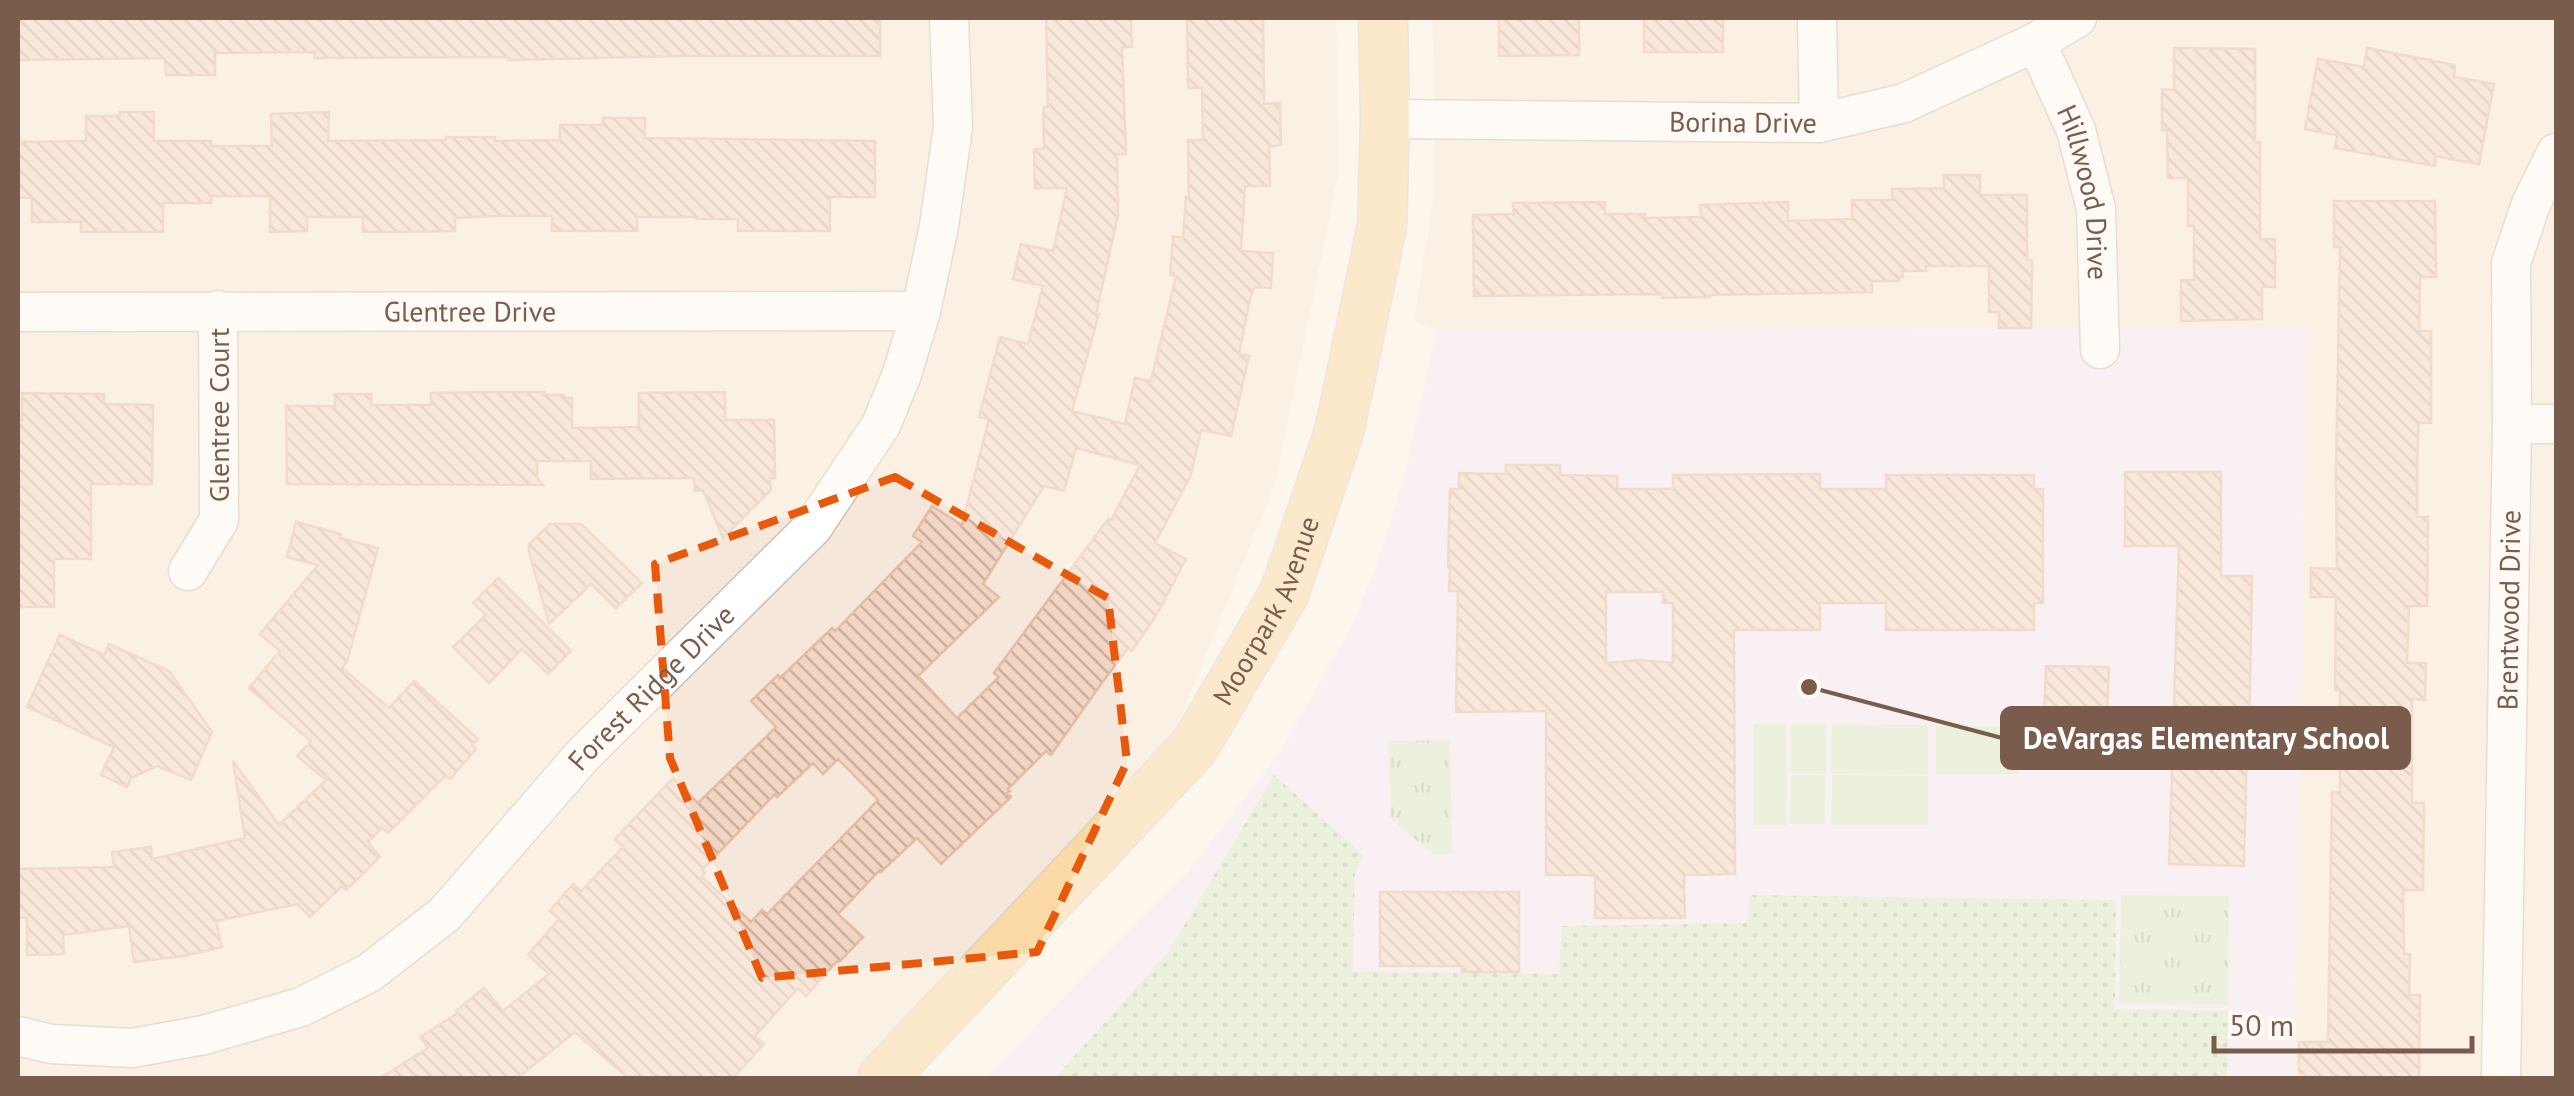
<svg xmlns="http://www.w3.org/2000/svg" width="2574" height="1096" font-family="'PT Sans',sans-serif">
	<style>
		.residential { fill: #f5e8da }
		.education { fill: #f3e8fa }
		.grass { fill: url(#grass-dots) }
		.park { fill: url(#park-tufts) }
		.pitch { fill: #d8ecc9 }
		.building { fill: url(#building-back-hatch); stroke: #e6bba3; stroke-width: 2.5; fill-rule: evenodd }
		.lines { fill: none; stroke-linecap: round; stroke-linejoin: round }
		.minor-casing { stroke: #d1beb0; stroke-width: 41 }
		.major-casing { stroke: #dad1cd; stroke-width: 51 }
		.minor { stroke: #fff; stroke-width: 38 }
		.major { stroke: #fbd9a5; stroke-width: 48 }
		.marked { fill: none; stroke: #e8590c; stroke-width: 8; stroke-dasharray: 20 12; stroke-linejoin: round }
		.labels { text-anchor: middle; stroke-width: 9; stroke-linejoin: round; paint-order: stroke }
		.street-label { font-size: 28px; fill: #7a5c4d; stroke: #fffaf3 }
		.leader { fill: none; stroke: #7a5c4d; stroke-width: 4 }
		.callout-dot { fill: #7a5c4d; stroke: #fffaf3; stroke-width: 4 }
		.callout { fill: #7a5c4d; stroke: #7a5c4d; stroke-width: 4 }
		.callout-label { font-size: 30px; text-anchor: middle; font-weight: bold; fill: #fff }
	</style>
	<defs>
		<pattern id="grass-dots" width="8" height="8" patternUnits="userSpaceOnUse" patternTransform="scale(2.5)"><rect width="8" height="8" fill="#d8ecc9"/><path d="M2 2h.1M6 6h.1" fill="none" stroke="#b4c2a5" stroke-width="1.8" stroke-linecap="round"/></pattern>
		<pattern id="park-tufts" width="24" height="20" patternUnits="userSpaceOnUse" patternTransform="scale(2.5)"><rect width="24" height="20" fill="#d8ecc9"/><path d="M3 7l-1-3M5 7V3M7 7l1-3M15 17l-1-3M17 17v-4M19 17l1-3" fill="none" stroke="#b4c2a5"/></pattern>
		<pattern id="building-back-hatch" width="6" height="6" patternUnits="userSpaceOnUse" patternTransform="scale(2.5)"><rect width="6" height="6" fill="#f3d5c3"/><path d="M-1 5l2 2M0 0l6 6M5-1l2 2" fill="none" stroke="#cab0a1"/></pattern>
	</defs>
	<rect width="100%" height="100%" fill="#fdf6ec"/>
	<g class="residential">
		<polygon points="18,18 1336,18 1339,169 1275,484 1171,741 856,1078 18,1078"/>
		<polygon points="1433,18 2556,18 2556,1078 2294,1078 2307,328 1437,329 1414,321 1435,188"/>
	</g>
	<polygon class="education" points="2307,328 2294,1078 984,1078 1189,871 1282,749 1353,624 1376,567 1404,478 1437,329"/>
	<polygon class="grass" points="1274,775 1364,856 1355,871 1353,971 1559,974 1562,926 1747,923 1750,895 2116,900 2115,1009 2229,1011 2227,1078 1055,1078 1169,951"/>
	<g class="park">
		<polygon points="1450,740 1452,854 1433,854 1391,819 1388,741"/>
		<polygon points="2121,895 2229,896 2228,1005 2119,1004"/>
	</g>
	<g class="pitch">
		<polygon points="1753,724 1786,724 1787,825 1754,825"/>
		<polygon points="1791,724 1826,724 1826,774 1790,773"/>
		<polygon points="1832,724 1928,725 1928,774 1831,774"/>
		<rect x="1936" y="726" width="83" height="48"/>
		<polygon points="1791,775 1826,775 1825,824 1790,824"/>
		<polygon points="1832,775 1928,776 1928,825 1831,825"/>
	</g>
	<g class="building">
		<polygon points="18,18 880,18 880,56 684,56 509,60 509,57 314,58 315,52 215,53 215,75 166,75 165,58 18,60"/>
		<path d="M1046 18H1131L1132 47H1122L1126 154H1117L1118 215 1096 314H1099L1072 411 1125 424 1135 378 1151 381 1176 276 1170 275 1173 236 1183 238 1186 197 1189 198 1188 140H1203L1202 88H1188L1187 18H1263L1264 104 1280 103 1281 145 1269 147 1270 186H1245L1241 251 1273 253 1271 288 1254 287 1250 299 1239 354 1249 356 1231 436 1201 430 1191 475 1155 543 1186 559 1157 614 1132 651 1129 649 1126 651 1101 684 1051 755 1046 751 1008 789 1010 791 1007 793 1011 797 941 864 917 838 881 872 880 870 838 914 863 937 839 962 837 961 806 996 798 988 755 1036 764 1044 733 1078H628L575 1032 517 1078H380L428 1048 420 1037 458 1013 456 1011 484 988 503 1011 549 974 528 955 559 919 550 911 573 884 581 891 623 847 615 839 673 778 698 803 776 727 751 701 778 675 780 678 832 628 835 631 922 542 913 536 932 506 962 525 989 419 979 417 1000 337 1028 344 1043 286 1013 279 1021 244 1053 251 1067 188H1035L1034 149H1044L1043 114 1044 107H1048ZM1076 448 1140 465 1111 520 1108 519 994 673 999 677 957 718 918 676 999 597 983 584 1044 486 1064 491ZM838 759 878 800 767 914 762 910 751 922 702 877 705 873 702 870 775 794 777 797 813 763 823 774Z"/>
		<polygon points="1499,18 1579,18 1579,55 1499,56"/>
		<rect x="1644" y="18" width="79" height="34"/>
		<polygon points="2174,48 2255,49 2255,142 2260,142 2260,239 2275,239 2275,287 2262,287 2262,319 2181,321 2181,280 2194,280 2194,226 2188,226 2188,178 2168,178 2167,130 2162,130 2162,89 2174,90"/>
		<polygon points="2367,48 2455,65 2454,77 2494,84 2479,164 2435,156 2435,166 2335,148 2337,135 2305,129 2318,59 2364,67"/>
		<polygon points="120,112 154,112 154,141 211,141 211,146 272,146 271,114 329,112 328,141 446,140 446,137 495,137 495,141 560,140 560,125 603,125 603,118 645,118 645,138 875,141 875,197 830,197 830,231 738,231 738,219 696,219 696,217 637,217 637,231 552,231 552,216 495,216 455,218 455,231 400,232 363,232 363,217 307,217 307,231 270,232 270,196 211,196 211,203 163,203 163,232 81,232 81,222 32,222 32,198 18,198 18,142 86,141 86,116 120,116"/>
		<polygon points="1944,175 1980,175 1980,195 2027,195 2027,260 2032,260 2031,328 1999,328 1999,312 1989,312 1989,266 1926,266 1926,271 1902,271 1903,277 1899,277 1899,281 1872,281 1872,292 1710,295 1710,297 1662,298 1661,294 1474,296 1473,215 1514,214 1513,203 1605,202 1605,214 1645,214 1645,218 1701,217 1700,205 1788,202 1788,221 1852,219 1852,200 1892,200 1892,189 1944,188"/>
		<polygon points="2334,201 2435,201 2436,277 2420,277 2419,331 2431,331 2431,423 2419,423 2417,462 2417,517 2428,517 2427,606 2409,606 2407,663 2426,663 2425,700 2412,699 2412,803 2424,803 2423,890 2403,890 2404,954 2410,954 2409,995 2420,995 2419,1078 2311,1078 2299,1072 2299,1042 2328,1042 2332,792 2340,792 2340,690 2335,690 2336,597 2311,597 2311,568 2337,569 2336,475 2340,247 2334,247"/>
		<polygon points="487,392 544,392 544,395 564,395 564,398 572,398 572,428 639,427 639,393 725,392 725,420 774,420 775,478 770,478 771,490 723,538 703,490 695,491 694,478 591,479 591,461 537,461 537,478 543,485 287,484 286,406 335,406 335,394 371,394 371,405 431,405 431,393"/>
		<polygon points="22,393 104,394 104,404 153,405 152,484 91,484 91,559 54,559 54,607 18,607 18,420 22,420"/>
		<path d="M1506 465H1560V475L1617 476V489H1673V475L1820 474V489H1886V475H2034V489H2043V603H2034V630H1886V603H1820V630H1734L1735 874 1684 875 1685 918H1595V875H1546V711L1456 712 1458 591H1449L1450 567H1448L1450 489H1459V473L1506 474ZM1606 592H1663V603H1673V663L1640 660 1606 663Z"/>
		<polygon points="2125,472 2221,472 2221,576 2252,576 2249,744 2247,744 2244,866 2169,864 2179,546 2125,546"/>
		<polygon points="296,522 341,534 340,538 378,548 347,662 342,668 389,708 414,681 478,739 472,745 476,749 450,779 445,776 388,833 382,828 368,842 380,857 346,890 342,886 310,917 297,904 216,921 222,947 184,956 134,962 129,926 63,935 64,954 27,955 27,918 18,918 18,869 114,867 112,852 151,847 152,859 245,838 233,761 279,825 326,780 297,756 311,741 249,688 280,651 260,634 318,565 287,557"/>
		<polygon points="550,524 581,524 642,583 616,608 591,584 549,624 529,552 529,544"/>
		<polygon points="498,578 571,651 548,674 522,649 489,683 453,647 486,615 473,603"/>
		<polygon points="60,635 104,655 109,644 169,671 212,732 191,780 157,766 131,778 127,787 101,775 114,747 27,707"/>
		<polygon points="2046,666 2109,667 2107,716 2044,714"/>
		<polygon points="1380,892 1519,892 1519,972 1462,972 1462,966 1380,966"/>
	</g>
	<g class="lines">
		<defs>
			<g id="minor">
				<polyline points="1817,18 1819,123"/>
				<path id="s1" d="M2036 42 2076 130 2096 209 2100 349"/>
				<path id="s2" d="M1385 119 1819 123 1904 103 2036 42 2077 18"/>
				<path id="s3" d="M18 312 921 311"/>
				<polyline points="2512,424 2556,424"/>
				<polyline points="188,571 219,520 218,310"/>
				<path id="s4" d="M18 1036 51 1044 132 1048 204 1035 301 1007 369 973 445 914 583 755 813 527 881 425 902 374 921 311 939 226 953 127 949 18"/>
				<path id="s5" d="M2501 1078 2512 424 2511 263 2531 204 2556 153"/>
			</g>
			<g id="major">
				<path id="s6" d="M882 1078 1194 747 1284 594 1339 432 1382 226 1385 119 1383 18"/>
			</g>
		</defs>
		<use href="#minor" class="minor-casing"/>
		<use href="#major" class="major-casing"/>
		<use href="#minor" class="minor"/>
		<use href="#major" class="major"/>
	</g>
	<path d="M0 0H2574V1096H0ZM895 477 1108 598 1127 762 1037 952 762 978 670 758 655 564Z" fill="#fdf6ec" fill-opacity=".55" fill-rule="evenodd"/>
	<path class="marked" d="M895 477 1108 598 1127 762 1037 952 762 978 670 758 655 564Z"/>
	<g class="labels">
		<g class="street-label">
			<text dy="10" stroke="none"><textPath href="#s2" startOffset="358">Borina Drive</textPath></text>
			<text dy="10" stroke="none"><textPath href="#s1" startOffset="160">Hillwood Drive</textPath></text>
			<text dy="10" stroke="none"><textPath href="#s3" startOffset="452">Glentree Drive</textPath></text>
			<text transform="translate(219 415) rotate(-90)" y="10">Glentree Court</text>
			<text dy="10" stroke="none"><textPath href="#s6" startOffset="610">Moorpark Avenue</textPath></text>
			<text dy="10" stroke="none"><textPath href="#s5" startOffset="468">Brentwood Drive</textPath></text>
			<text dy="10" stroke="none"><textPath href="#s4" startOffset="768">Forest Ridge Drive</textPath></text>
		</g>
	</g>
	<path class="leader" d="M1809 687L2002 738"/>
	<circle class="callout-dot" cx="1809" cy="687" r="10"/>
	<rect class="callout" x="2002" y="708" width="407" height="60" rx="10"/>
	<g class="callout-label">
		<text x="2206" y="749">DeVargas Elementary School</text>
	</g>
	<rect width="2574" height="1096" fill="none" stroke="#7a5c4d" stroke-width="40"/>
	<path d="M2214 1036v15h258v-15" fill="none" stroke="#7a5c4d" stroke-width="5"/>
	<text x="2229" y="1036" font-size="30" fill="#7a5c4d" stroke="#fffaf3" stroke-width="8" paint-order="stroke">50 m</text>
</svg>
